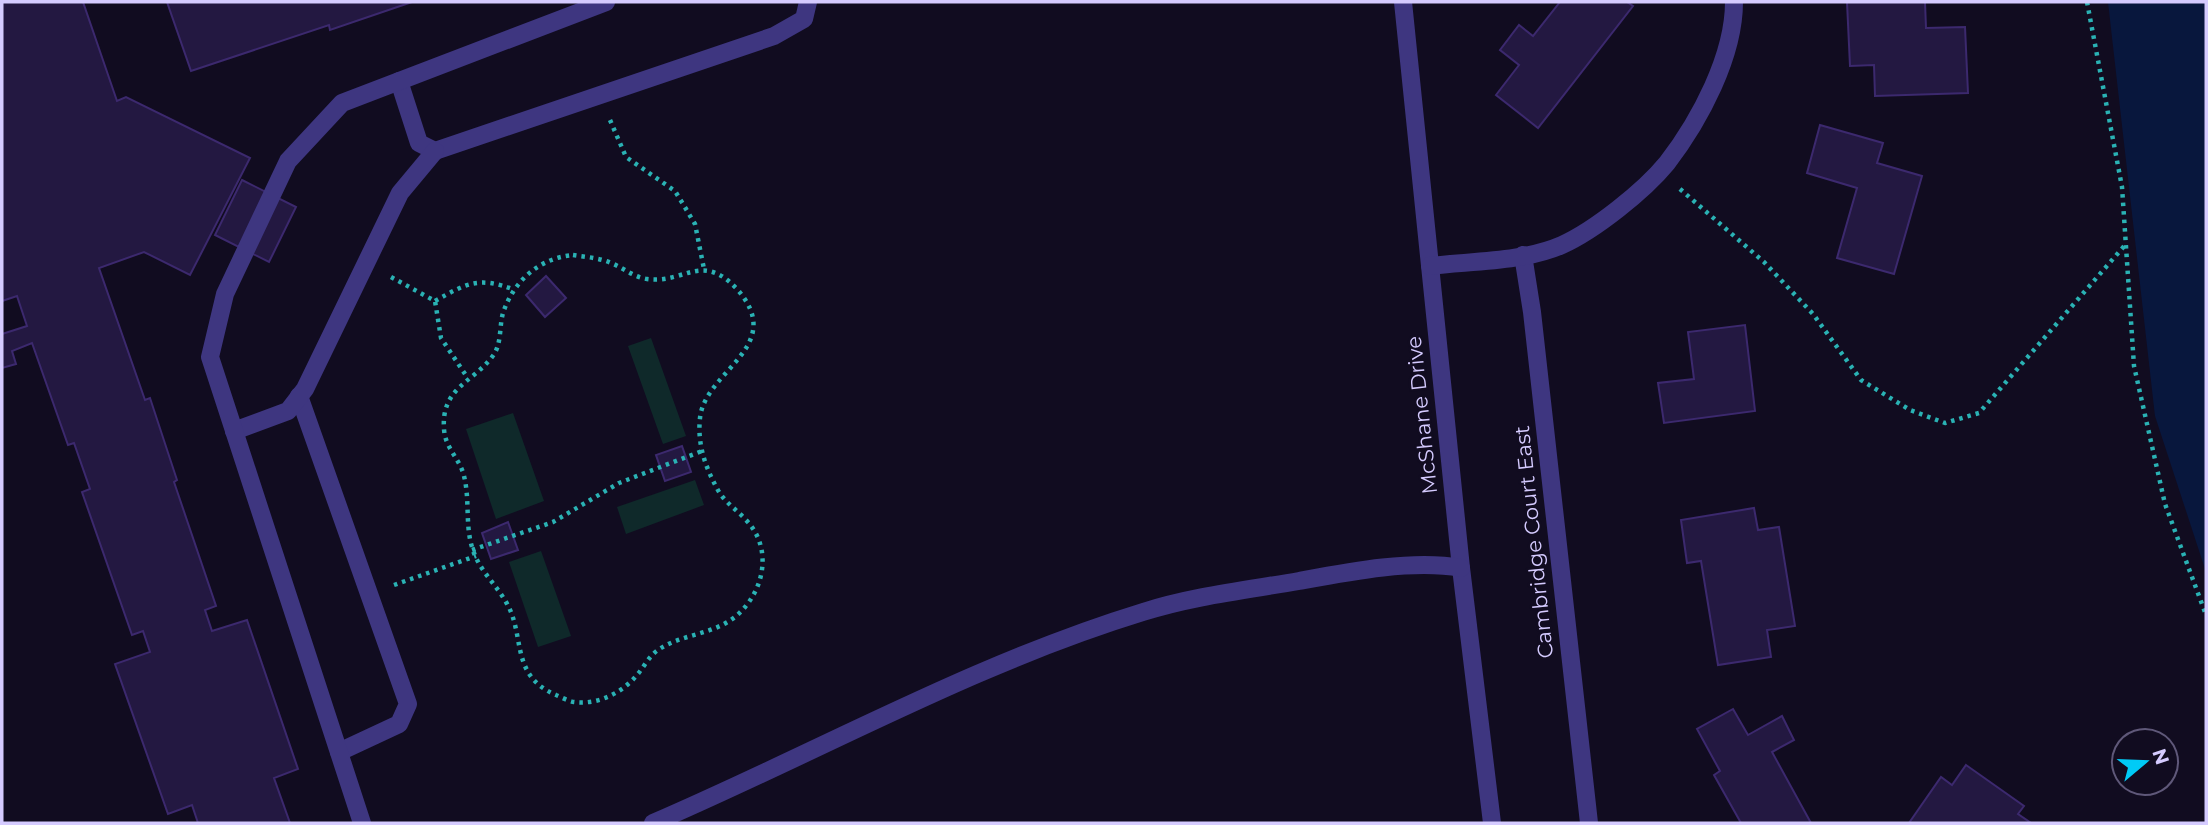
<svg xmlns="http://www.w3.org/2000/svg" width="2208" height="825" font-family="Montserrat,sans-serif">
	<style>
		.green { fill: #0f292a }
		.water { fill: #08173d }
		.building { fill: #231841; stroke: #3c296e; stroke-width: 2 }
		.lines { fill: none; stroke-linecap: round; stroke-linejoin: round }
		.path { stroke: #2ab2b4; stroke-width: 4.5; stroke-dasharray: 3.5 5; stroke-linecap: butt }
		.minor { stroke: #3e3680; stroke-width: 18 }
		.labels { text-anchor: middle; stroke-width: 5; stroke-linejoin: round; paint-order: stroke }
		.street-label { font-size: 21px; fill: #d5cbff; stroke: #110c20 }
	</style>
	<rect width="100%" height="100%" fill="#110c20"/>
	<g class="green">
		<polygon points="651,338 686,436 663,444 628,346"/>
		<polygon points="513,413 544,501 496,519 466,429"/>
		<polygon points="695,480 704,505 626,534 617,507"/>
		<polygon points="541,551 571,636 538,647 509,562"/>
	</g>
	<polygon class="water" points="2108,2 2206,2 2206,572 2155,416"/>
	<g class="building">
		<polygon points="2,2 83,2 117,101 126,97 250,158 190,275 144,252 99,268 145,400 150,398 177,480 174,482 216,606 205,610 212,631 247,620 298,769 274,778 290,823 198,823 192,805 168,814 115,664 150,652 143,631 132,635 82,492 90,489 74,443 68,445 32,343 12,351 16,364 2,368 2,334 27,326 17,296 2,301"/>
		<polygon points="167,2 412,2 330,30 329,25 191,71"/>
		<polygon points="1560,2 1627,2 1633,6 1538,128 1496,95 1519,65 1500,50 1519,25 1533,36"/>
		<polygon points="1847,2 1925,2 1926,28 1965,27 1968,93 1875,96 1874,65 1850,66"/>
		<polygon points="1820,125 1883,143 1877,163 1922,176 1894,274 1837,258 1857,188 1807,173"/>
		<polygon points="242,180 296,207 269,262 215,235"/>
		<polygon points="546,276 566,298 545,317 526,295"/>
		<polygon points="1745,325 1755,411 1664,423 1658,383 1694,379 1688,332"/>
		<polygon points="682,446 691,472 665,481 656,455"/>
		<polygon points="1754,508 1758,530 1779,527 1795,626 1767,630 1771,657 1718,665 1701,561 1687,563 1681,520"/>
		<polygon points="508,522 518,550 491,559 482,533"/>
		<polygon points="1733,709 1748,735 1782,716 1794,740 1772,752 1811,823 1741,823 1714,775 1720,771 1697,729"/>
		<polygon points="1966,765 2024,806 2018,814 2031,823 1909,823 1941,777 1952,785"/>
	</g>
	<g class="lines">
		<g class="path">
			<polyline points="2087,2 2122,187 2134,366 2165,504 2206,615"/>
			<polyline points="610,120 626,157 675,191 683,204 695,224 704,269"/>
			<polyline points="1680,189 1764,262 1813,314 1861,380 1910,410 1945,423 1979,413 2126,244"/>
			<path d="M573 255C586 257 600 258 611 263 624 268 633 277 647 279 685 284 701 251 737 289 788 347 705 370 700 418 697 445 706 469 719 492 726 503 737 510 746 520 774 549 764 593 735 617 712 635 681 634 658 650 649 656 644 667 637 675 622 693 598 705 574 702 568 701 561 697 556 695 509 675 526 635 506 602 495 583 478 569 472 547 465 524 470 500 464 476 460 459 445 448 444 429 441 388 472 383 492 357 502 345 499 327 503 313 514 280 540 258 573 255Z"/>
			<polyline points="391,277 435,301 441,338 467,377"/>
			<path d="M435 301C467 283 479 276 515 290"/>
			<polyline points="472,550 553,522 619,483 702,451"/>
			<polyline points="394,585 476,556"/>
		</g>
		<g class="minor">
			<polyline points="1403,2 1461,568 1492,823"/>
			<polyline points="399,81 419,143 435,151 774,36 804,19 808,2"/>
			<polyline points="1523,255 1532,312 1589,823"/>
			<path d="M1430 266C1472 261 1523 262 1562 245 1595 230 1644 191 1667 163 1700 120 1734 56 1734 2"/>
			<polyline points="299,396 408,704 399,724 339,752"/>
			<polyline points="234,431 288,411 305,389 400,193 435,151"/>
			<polyline points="362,823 210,357 225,294 288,161 342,103 606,2"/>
			<path d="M653 823C816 753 973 664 1143 612 1193 596 1247 590 1299 581 1347 572 1413 559 1461 568"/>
		</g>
	</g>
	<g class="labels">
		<g class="street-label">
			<text transform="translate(1422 415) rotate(-96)" y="7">McShane Drive</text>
			<text transform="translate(1534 542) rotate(-96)" y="7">Cambridge Court East</text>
		</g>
	</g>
	<rect width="2208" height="825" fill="none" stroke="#d5cbff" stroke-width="7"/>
	<g transform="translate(2145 762) rotate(71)"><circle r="33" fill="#110c20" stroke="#5f5879" stroke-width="2"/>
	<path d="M0-5L12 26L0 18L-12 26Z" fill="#00cbf6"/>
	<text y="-10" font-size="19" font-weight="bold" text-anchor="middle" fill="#d5cbff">N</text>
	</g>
</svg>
